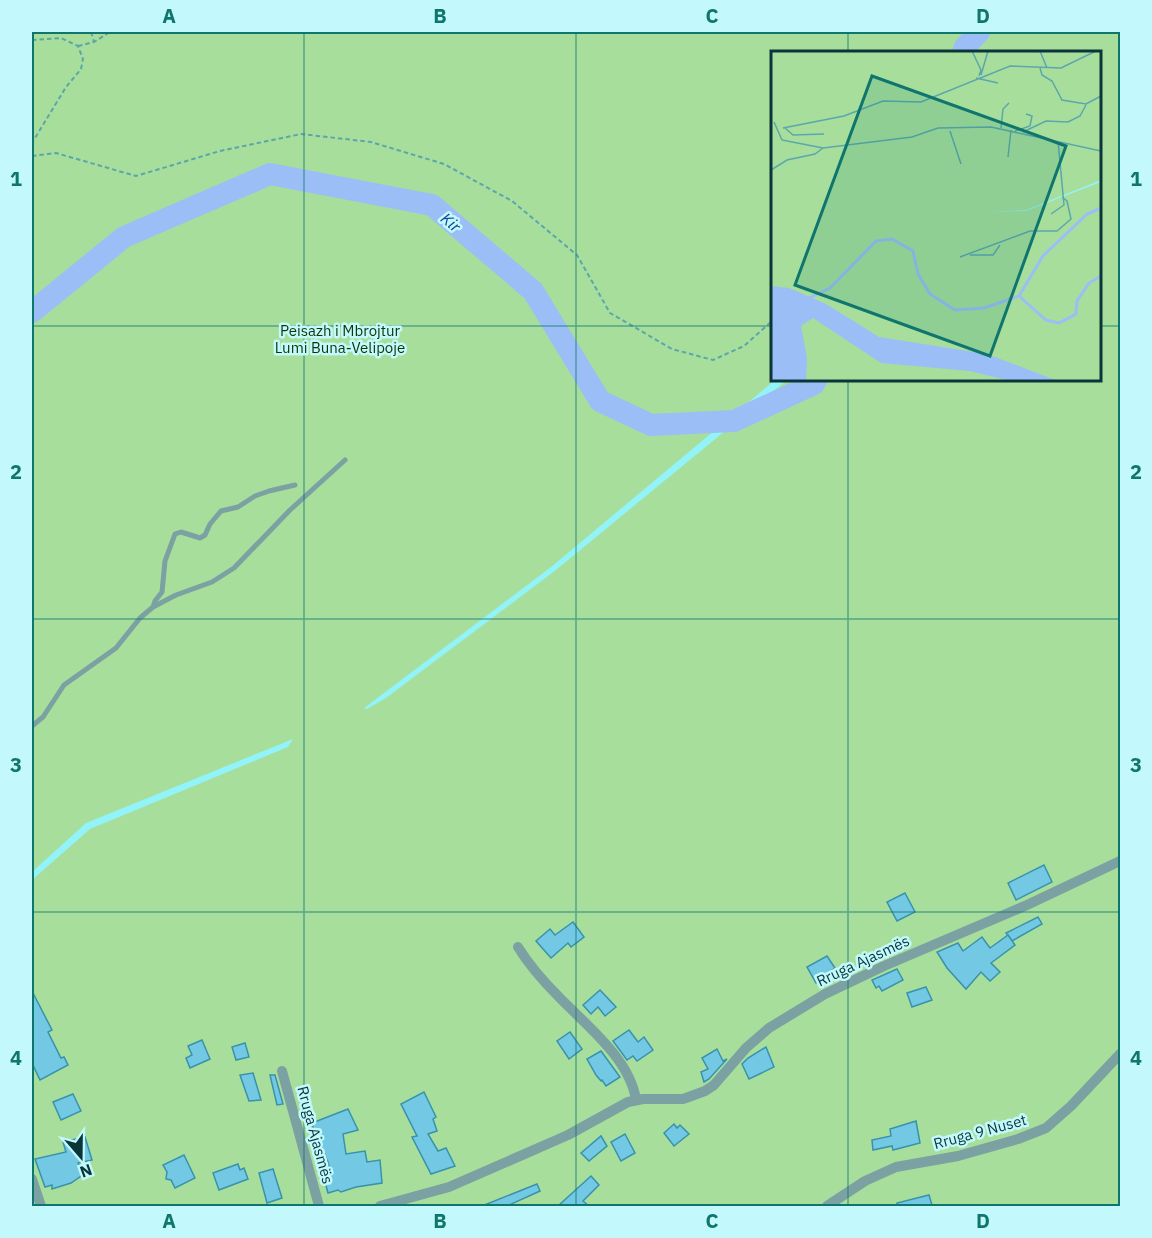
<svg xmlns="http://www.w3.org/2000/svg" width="1152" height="1238" font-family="'IBM Plex Sans',sans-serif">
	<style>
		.green { fill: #a7de9c; fill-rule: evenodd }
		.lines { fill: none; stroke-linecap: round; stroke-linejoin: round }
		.river { stroke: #9bbef7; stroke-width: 22 }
		.building { fill: #73c9e4; stroke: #3992ac; stroke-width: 1.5 }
		.path { stroke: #5ba6ab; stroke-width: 2; stroke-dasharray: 4.5 3; stroke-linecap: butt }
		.service { stroke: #7ba1a2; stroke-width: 5 }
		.minor { stroke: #7ba1a2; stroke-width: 10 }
		.grid { fill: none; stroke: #0f766e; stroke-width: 1.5; stroke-opacity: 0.55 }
		.labels { text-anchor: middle; stroke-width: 5; stroke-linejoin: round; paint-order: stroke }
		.park-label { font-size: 15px; fill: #103607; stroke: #c3f9fc }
		.street-label { font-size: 15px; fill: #0b3639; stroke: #c3f9fc }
		.water-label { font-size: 16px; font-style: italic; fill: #164898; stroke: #c3f9fc }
		.inset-river { fill: none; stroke: #9bbef7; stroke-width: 3 }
		.inset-road { fill: none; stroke: #5ca7ac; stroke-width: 1.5 }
		.view { fill: #0f766e; fill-opacity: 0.15; stroke: #0f766e; stroke-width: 3 }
		.inset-edge { fill: none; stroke: #0b3639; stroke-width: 3 }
		.neatline { fill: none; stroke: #0f766e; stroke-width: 2 }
		.grid-label { font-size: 20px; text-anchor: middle; font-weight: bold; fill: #0f766e }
	</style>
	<rect width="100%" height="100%" fill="#92f3f8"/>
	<path class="green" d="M32 32H1120V1206H32V880L90 829 288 747 293 739 86 823 32 872ZM772 52H1100V380H787L556 570 386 698 367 709 364 708 551 567 775 380H772Z"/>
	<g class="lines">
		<g class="river">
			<polyline points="963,52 965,47 979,32"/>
			<polyline points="32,312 124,237 270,174 432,205 533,291 600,401 651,425 734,421 814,384 816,380"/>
		</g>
	</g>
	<g class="building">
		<polygon points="1044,865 1052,882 1016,900 1008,883"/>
		<polygon points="905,893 915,912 897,921 887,902"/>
		<polygon points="1038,917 1042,924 1012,941 1006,933"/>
		<polygon points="573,922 584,937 571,947 568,943 551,958 536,941 550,929 555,935"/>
		<polygon points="1008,935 1015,945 991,963 1000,972 990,981 981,972 966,989 947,968 937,952 958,943 963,951 982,937 990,948"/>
		<polygon points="827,956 835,968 829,972 830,975 816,983 807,967"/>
		<polygon points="897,969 903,980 882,991 879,986 876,988 872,980"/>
		<polygon points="926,987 932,1000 912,1007 907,993"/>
		<polygon points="600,990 616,1007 605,1016 598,1007 591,1014 583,1005"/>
		<polygon points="32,991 52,1030 48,1032 61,1058 64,1057 68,1065 40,1080 32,1063"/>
		<polygon points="629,1030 638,1042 644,1037 653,1050 637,1061 633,1056 627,1060 613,1041"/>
		<polygon points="570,1032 582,1049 569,1059 557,1041"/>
		<polygon points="202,1040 210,1059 190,1068 186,1058 192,1055 188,1046"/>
		<polygon points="245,1043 249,1057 236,1060 232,1047"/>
		<polygon points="766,1047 774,1067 749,1079 742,1064 748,1058"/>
		<polygon points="717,1049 723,1061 727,1059 709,1079 704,1082 701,1072 708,1069 702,1058"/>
		<polygon points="601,1051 620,1077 606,1086 602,1080 601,1081 596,1075 587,1059"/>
		<polygon points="253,1073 261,1100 249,1101 240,1075"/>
		<polygon points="270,1075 275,1075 283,1104 277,1105"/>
		<polygon points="424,1092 436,1117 433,1119 437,1131 428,1134 438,1151 446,1148 455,1166 431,1174 412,1137 417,1136 401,1104"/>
		<polygon points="73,1094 81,1111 61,1120 53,1102"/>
		<polygon points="348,1109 358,1130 343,1134 346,1154 365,1151 367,1162 380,1160 382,1183 356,1187 341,1192 338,1190 328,1193 321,1167 329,1165 322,1147 318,1147 312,1123"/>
		<polygon points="916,1121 920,1143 893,1150 892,1146 873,1150 872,1140 891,1136 890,1129"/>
		<polygon points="674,1124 677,1128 680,1125 689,1134 674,1146 664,1133"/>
		<polygon points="625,1134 635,1153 621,1161 611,1142"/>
		<polygon points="601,1136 607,1146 589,1161 581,1153"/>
		<polygon points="85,1137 92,1160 78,1163 84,1174 71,1183 52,1189 52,1185 45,1187 35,1159 66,1152 63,1142"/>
		<polygon points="184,1155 195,1178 175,1188 171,1180 166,1179 167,1172 163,1165"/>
		<polygon points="238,1164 240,1170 244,1168 248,1179 219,1190 213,1173"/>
		<polygon points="273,1169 282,1198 267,1203 259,1173"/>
		<polygon points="591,1176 599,1185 583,1201 589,1206 558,1206"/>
		<polygon points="537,1184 540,1191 507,1206 482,1206"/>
		<polygon points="929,1195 932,1205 897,1206 897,1203"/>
	</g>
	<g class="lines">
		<g class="path">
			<polyline points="91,32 94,42"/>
			<polyline points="32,40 61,38 78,46 83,59 81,69 66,87 32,143"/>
			<polyline points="78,46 94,42 110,32"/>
			<polyline points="32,156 56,153 136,176 220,151 301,134 371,142 444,164 512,201 577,255 610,313 672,349 713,360 744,346 772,321"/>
		</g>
		<g class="service">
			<polyline points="153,607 155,601 162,592 165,561 175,534 181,532 200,538 205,535 210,524 221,511 238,507 255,496 269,491 295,485"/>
			<polyline points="32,726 43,717 64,685 116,648 140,618 153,607 176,595 212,582 234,568 290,510 345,460"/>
		</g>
		<g class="minor">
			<path d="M518 947C529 965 544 982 559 997 586 1025 630 1059 636 1100"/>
			<polyline points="282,1071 319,1206"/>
			<polyline points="32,1179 41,1206"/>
			<polyline points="380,1206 449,1187 568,1135 628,1102 643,1099 683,1099 705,1091 714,1085 746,1048 769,1028 825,994 884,966 1027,905 1120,861"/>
			<polyline points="827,1206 865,1181 896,1167 958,1156 1018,1139 1046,1128 1071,1106 1120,1054"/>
		</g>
	</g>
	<path class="grid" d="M304 32V1206M576 32V1206M848 32V52M32 326H772M1100 326H1120M848 380V1206M32 619H1120M32 912H1120"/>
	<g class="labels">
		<g class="park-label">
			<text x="340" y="336">Peisazh i Mbrojtur<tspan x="340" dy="17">Lumi Buna-Velipoje</tspan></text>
		</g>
		<g class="street-label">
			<text transform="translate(863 961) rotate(-25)" y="5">Rruga Ajasmës</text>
			<text transform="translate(980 1132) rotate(-15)" y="5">Rruga 9 Nuset</text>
			<text transform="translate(315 1135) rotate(75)" y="5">Rruga Ajasmës</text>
		</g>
		<g class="water-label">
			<text transform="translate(451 222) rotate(40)" y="6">Kir</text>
		</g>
	</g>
	<g transform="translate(771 51)">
		<rect width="330" height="330" fill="#92f3f8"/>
		<path d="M0 0H330V129L255 159 216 161 255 160 330 131V330H0Z" fill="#a7de9c"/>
		<path d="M0 235 18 237 55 253 108 286 216 303 287 330H239L199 320 110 312 42 267 30 275 36 307 35 330H0Z" fill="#9bbef7"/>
		<path class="inset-river" d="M248 245 275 269 288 272 305 263 306 250 318 232 330 225M36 248 59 237 105 190 121 188 142 200 147 223 159 243 184 259 213 257 248 245 272 205 316 163 330 157"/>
		<path class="inset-road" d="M201 0 210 19 208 25M269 0 276 17M269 17 271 24 281 30 291 49 315 53 330 45M210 24 217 0M205 27 227 32M3 71 11 89M12 77 73 65 112 50 150 51 239 15 290 17 325 0M14 77 22 84 53 83M230 77 232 58 238 52M179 80 190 113M244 80 259 75 261 65 255 63M252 81 275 70 297 71 309 65 315 54M11 89 52 97 141 86 167 77 220 76 330 100M237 106 240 79M0 119 16 109 44 103 52 97M280 163 293 154 287 90M199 204H222L229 194M189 206 259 180H286L300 168 296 150 291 146"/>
		<path class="view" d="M101 25 295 95 219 305 24 234Z"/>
		<rect width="330" height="330" class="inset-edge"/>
	</g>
	<rect width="1152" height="1238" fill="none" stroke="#c3f9fc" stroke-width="66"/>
	<g transform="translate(81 1157) rotate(160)" stroke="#c3f9fc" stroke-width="4.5" paint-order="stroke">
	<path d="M0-4.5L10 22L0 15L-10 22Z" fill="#0b3639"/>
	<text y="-9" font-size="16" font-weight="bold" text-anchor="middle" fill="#0b3639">N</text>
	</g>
	<rect x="33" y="33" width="1086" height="1172" class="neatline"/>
	<g class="grid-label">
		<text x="169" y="23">A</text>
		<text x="440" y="23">B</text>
		<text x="712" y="23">C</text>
		<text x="983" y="23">D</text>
		<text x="16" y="186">1</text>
		<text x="1136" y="186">1</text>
		<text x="16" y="479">2</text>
		<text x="1136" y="479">2</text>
		<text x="16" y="772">3</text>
		<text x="1136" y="772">3</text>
		<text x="16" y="1065">4</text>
		<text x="1136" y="1065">4</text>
		<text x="169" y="1228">A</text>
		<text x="440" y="1228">B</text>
		<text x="712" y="1228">C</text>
		<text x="983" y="1228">D</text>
	</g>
</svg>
